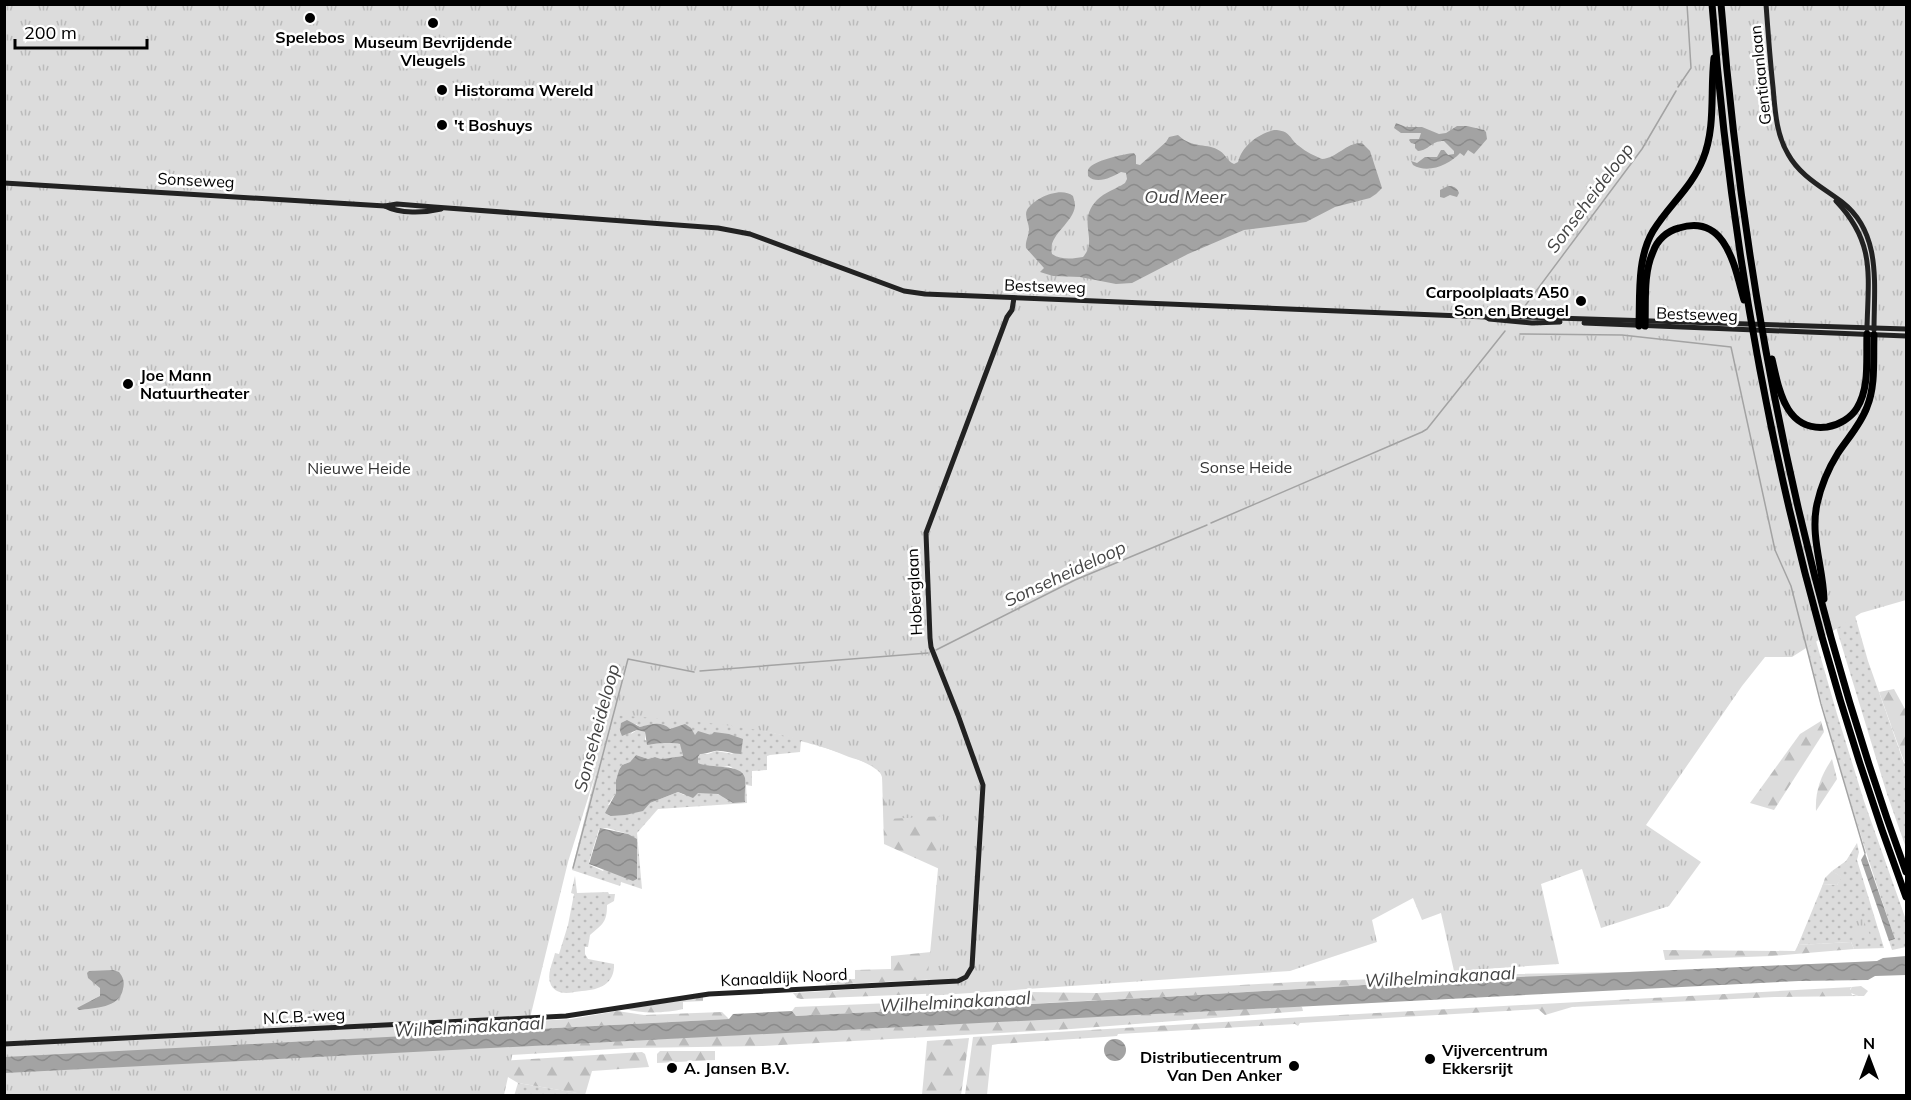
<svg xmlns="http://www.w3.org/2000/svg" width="1911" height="1100" font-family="Mulish,sans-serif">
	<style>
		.grass { fill: url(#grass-dots); fill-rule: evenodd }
		.forest { fill: url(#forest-firs) }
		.park { fill: url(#park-tufts) }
		.water { fill: url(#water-waves) }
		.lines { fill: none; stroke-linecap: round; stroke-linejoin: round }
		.stream { stroke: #a3a3a3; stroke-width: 1.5 }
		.secondary { stroke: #222; stroke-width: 5 }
		.highway { stroke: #000; stroke-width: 7 }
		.poi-dot { fill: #000; stroke: #fff; stroke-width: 2 }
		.labels { text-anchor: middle; stroke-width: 5; stroke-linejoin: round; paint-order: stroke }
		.poi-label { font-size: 16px; font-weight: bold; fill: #000; stroke: #fff; text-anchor: start }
		.street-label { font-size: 16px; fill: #000; stroke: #fff }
		.park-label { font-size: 16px; fill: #333; stroke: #fff }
		.water-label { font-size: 18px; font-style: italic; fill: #444; stroke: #fff }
	</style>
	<defs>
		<pattern id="grass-dots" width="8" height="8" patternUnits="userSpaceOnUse" patternTransform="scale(1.5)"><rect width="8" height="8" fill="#dcdcdc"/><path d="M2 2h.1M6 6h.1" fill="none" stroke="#bbb" stroke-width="1.8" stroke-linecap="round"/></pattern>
		<pattern id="forest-firs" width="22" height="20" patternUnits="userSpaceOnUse" patternTransform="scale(1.5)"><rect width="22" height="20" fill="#dcdcdc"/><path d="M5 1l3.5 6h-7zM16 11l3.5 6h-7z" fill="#bbb"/></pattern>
		<pattern id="park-tufts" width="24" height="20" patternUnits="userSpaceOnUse" patternTransform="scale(1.5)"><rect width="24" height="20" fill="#dcdcdc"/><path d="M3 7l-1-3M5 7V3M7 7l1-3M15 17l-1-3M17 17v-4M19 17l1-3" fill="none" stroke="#bbb"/></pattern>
		<pattern id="water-waves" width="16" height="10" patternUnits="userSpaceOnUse" patternTransform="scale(1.5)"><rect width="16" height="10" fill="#a3a3a3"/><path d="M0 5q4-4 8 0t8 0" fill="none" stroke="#8b8b8b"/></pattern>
	</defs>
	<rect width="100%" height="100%" fill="#fff"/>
	<g class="grass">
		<polygon points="1838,556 1868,661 1904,763 1906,763 1906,848 1887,794 1836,627"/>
		<path d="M1799 616 1814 634 1837 714 1864 801 1906 920V947L1892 950 1889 941 1895 939C1858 832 1826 725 1799 616Z"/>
		<path d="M681 713 885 757 882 775C870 759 821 747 801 741L800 752 770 755 767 756V770L752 771V786L746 785 747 803 658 809 637 833 642 889 621 882 620 886 572 870 610 715ZM636 724 640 727 652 724 695 735H711L733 754 716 751 708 754H700L698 757V763L705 767 718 768 729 766 742 773 744 802C734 802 729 798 720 795 709 790 695 793 684 795L678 792 650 803 608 805 616 793V780L619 770 622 765 630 762 636 755 648 759 655 757 661 759 683 756 681 744C667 741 661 746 645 740V732L637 730 631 734ZM607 828 628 834 603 871 590 865 589 862 599 829Z"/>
		<polygon points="1857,843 1859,852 1857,860 1884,948 1854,949 1851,942 1798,945 1823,884 1837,885 1841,877 1832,871 1846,861"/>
		<path d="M575 876 577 893 608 892 609 894H615L614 901 607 905C607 922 603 924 590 935L588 947H585V954L588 959 614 964C615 984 599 990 582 991 572 992 558 997 551 985 546 975 553 962 555 953L559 954 568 925 574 894 571 893Z"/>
		<polygon points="518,1083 578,1093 577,1096 514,1096"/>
	</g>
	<g class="forest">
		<polygon points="1894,689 1906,711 1906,763 1905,764 1879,692"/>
		<polygon points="1821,721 1824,732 1774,810 1750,803 1800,734"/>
		<path d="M1832 759 1837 779 1816 811C1815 790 1821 776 1832 759Z"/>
		<polygon points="882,775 977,784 964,880 884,844"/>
		<polygon points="1832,871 1842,877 1837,885 1823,884 1825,878"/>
		<polygon points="936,885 945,886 958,978 826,985 825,980 855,979 855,970 891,969 891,956 941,951"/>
		<polygon points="1851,942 1854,949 1772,956 1665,960 1663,950 1795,951 1798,945"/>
		<polygon points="1683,971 1451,980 1162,997 796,1016 792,1011 795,1007 963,1000 1030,992 1097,993 1295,982 1511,974"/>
		<polygon points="958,983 1021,990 801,999 797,998 793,993"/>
		<polygon points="1852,987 1850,989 1852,995 1858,996 1774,997 1572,1007 1545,1015 1538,1009 1506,1011 1300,1023 1298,1026 1295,1024 1118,1034 1117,1036 1104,1037 998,1044 992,1045 987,1095 965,1095 973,1037 1304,1017"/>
		<path d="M703 997V1001L683 1002V1009C667 1013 642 1014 625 1009Z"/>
		<polygon points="1300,1006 1302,1007 1303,1011 1071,1029 763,1046 631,1048 511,1055 441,1050"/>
		<polygon points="617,1011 644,1015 722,1012 729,1019 441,1034 405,1028 571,1019"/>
		<polygon points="969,1038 961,1095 922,1095 927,1041"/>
		<polygon points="660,1051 715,1051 715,1060 657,1063 657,1054"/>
		<polygon points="642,1052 645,1054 649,1067 592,1071 585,1095 577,1095 577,1093 518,1083 508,1077 504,1095 386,1095 483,1062"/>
	</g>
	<g class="park">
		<path d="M5 5H1906V600L1861 613 1792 657H1765L1742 686 1646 825 1701 862 1669 906 1601 928 1582 869 1541 884 1559 964 1454 971 1441 913 1422 920 1413 898 1372 920 1377 942 1290 971 926 996 943 816 887 819C886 808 886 777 878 770 872 763 858 760 849 757 776 725 693 721 614 715L568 862 530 1018 513 1052 503 1095 5 1096Z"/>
		<polygon points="1862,917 1871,937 1853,938 1855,920"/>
		<polygon points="1861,986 1868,991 1864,996 1858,996 1849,992 1852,987"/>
	</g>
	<g class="water">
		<path d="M1396 123 1406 127H1422L1439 134 1446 133 1457 126H1467L1484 130 1486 132 1487 139 1474 154 1468 150 1464 156 1460 153C1449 165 1428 174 1413 165L1411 161 1417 163 1425 157H1437L1441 150H1444L1448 155 1454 154V151L1444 141C1430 141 1430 150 1418 151L1415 148V144L1411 143 1409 140 1410 139H1419L1421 133H1401L1394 128Z"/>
		<path d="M1274 130C1291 130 1289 139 1299 146 1306 152 1315 156 1322 159 1337 158 1347 142 1362 143L1370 151 1382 188 1376 194 1370 198 1335 207 1306 222 1244 230 1188 254 1132 283 1116 284 1080 277 1053 276 1040 272 1044 268 1026 248C1025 241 1029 236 1029 229 1029 223 1024 216 1027 210 1034 198 1061 186 1073 196 1074 200 1075 203 1075 206 1073 224 1047 235 1052 254 1061 260 1072 259 1083 257 1099 239 1076 222 1097 200 1105 192 1116 189 1125 183L1127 179 1126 173 1121 172C1112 177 1097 185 1088 176 1088 172 1087 170 1090 167 1097 160 1124 154 1134 153L1136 156V164L1140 165 1166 142 1169 137 1178 135C1194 150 1207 142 1220 151 1226 155 1227 161 1234 164L1238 162C1242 146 1258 134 1274 130Z"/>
		<path d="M1448 186C1453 186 1457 187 1459 193L1457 197 1450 195 1444 198 1440 197V190Z"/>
		<path d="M627 720 640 727C651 724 662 721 670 729L685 724 691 728 695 735 698 731 711 735 714 732 729 734 743 739 741 754C732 754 723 750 715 751 709 752 705 754 700 754L698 757V763C710 769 742 763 745 778 746 785 744 795 745 802L733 803 718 794 698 793 693 798 678 792 650 803 643 811 625 815 611 816 605 813 616 793V780L619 770 622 765 630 762 636 755 648 759 655 757 661 759 683 756 680 744C672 742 655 743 647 745L645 732 637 730 622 736 620 731 621 723Z"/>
		<polygon points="600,828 628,834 637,839 637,879 633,881 589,864"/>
		<polygon points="1865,853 1895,939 1889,941 1861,860"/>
		<polygon points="1906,956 1906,975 1875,976 1868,980 1799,981 5,1073 5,1057 729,1019 733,1014 792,1011 796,1016 1164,997 1451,980 1877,961 1883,958"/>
		<path d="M113 970 119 972C123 977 125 982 123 989 120 1008 94 1008 79 1010L77 1008 100 996V988L88 978 87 973 89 971Z"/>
		<circle cx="1115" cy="1050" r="11"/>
	</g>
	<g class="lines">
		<g class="stream">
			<polyline points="1678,87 1691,68 1687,4"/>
			<polyline points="1519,314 1642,149 1676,91"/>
			<polyline points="1520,334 1622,335 1731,347 1775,550 1791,586 1821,704 1865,853"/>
			<polyline points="1211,523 1422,432 1427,429 1505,331"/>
			<polyline points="936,650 1075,580 1207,525"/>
			<polyline points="700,671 928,653"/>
			<polyline points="573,868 628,659 694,672"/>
		</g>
		<g class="secondary">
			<path d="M1766 4C1768 32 1770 60 1773 87 1775 109 1776 134 1788 154 1800 176 1822 187 1842 202 1882 233 1874 285 1874 330"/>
			<polyline points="4,183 385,206 397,204 434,207 718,228 750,234 904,291 925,294 1486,317 1489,316 1906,329"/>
			<path d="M1836 201C1876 243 1868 276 1867 329"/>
			<path d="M385 206C400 214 424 213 441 209"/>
			<polyline points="1486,317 1489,319 1532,323 1560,322"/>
			<polyline points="1584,323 1906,336"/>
			<polyline points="4,1044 566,1016 709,994 958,981 966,977 972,967 983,785 958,715 931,647 930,638 926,533 1007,317 1012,310 1014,298"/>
		</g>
		<g class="highway">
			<path d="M1712 4C1735 310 1800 610 1906 897"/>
			<path d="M1721 4C1745 300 1804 593 1906 872"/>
			<path d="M1639 326C1640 294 1637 258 1653 231 1669 205 1692 187 1703 159 1716 126 1710 92 1714 58"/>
			<path d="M1645 326C1646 302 1643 274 1653 252 1657 240 1667 231 1679 228 1727 213 1735 269 1744 300"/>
			<path d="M1772 359C1779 389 1785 432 1827 427 1839 425 1851 418 1857 408 1870 387 1866 358 1867 334"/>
			<path d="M1824 599C1823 567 1810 536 1817 504 1821 486 1828 469 1838 453 1848 438 1861 424 1867 407 1876 385 1873 358 1874 335"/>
		</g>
	</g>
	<g class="poi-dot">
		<circle cx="310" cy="18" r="6"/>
		<circle cx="433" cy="23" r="6"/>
		<circle cx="442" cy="90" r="6"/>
		<circle cx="442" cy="125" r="6"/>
		<circle cx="1581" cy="301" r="6"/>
		<circle cx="128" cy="384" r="6"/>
		<circle cx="1430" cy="1059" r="6"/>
		<circle cx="1294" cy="1066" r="6"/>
		<circle cx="672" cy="1068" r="6"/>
	</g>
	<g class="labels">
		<g class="poi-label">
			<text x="310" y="43" text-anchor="middle">Spelebos</text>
			<text x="433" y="48" text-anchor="middle">Museum Bevrijdende<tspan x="433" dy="18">Vleugels</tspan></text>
			<text x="454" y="96">Historama Wereld</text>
			<text x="454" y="131">'t Boshuys</text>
			<text x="1569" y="298" text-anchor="end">Carpoolplaats A50<tspan x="1569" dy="18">Son en Breugel</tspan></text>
			<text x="140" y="381">Joe Mann<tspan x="140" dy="18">Natuurtheater</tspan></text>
			<text x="1442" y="1056">Vijvercentrum<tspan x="1442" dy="18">Ekkersrijt</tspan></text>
			<text x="1282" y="1063" text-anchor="end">Distributiecentrum<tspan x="1282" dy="18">Van Den Anker</tspan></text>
			<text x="684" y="1074">A. Jansen B.V.</text>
		</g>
		<g class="street-label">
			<text transform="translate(1760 75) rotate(-96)" y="6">Gentiaanlaan</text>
			<text transform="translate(196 180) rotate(3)" y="6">Sonseweg</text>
			<text transform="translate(1045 286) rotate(2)" y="6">Bestseweg</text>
			<text transform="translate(1697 314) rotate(2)" y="6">Bestseweg</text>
			<text transform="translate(914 592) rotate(-93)" y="6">Hoberglaan</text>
			<text transform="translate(784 977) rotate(-3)" y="6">Kanaaldijk Noord</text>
			<text transform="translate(304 1016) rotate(-3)" y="6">N.C.B.-weg</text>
		</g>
		<g class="park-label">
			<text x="1246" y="473">Sonse Heide</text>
			<text x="359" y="474">Nieuwe Heide</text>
		</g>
		<g class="water-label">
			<text x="1185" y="203">Oud Meer</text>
			<text transform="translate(1590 198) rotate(-53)" y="6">Sonseheideloop</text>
			<text transform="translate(1065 574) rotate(-25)" y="6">Sonseheideloop</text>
			<text transform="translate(597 728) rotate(-75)" y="6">Sonseheideloop</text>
			<text transform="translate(1440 977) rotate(-3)" y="6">Wilhelminakanaal</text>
			<text transform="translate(955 1002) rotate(-3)" y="6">Wilhelminakanaal</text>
			<text transform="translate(469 1027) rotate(-3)" y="6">Wilhelminakanaal</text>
		</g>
	</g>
	<rect width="1911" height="1100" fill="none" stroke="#000000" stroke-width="12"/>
	<g transform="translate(1869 1058)" stroke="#ffffff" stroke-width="4.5" paint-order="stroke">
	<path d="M0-4.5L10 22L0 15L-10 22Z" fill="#000000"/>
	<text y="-9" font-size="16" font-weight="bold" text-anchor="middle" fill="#000000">N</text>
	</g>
	<path d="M15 39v9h132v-9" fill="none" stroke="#000000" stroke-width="3"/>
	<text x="24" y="39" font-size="18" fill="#000000" stroke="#ffffff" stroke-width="4.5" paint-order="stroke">200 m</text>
</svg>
